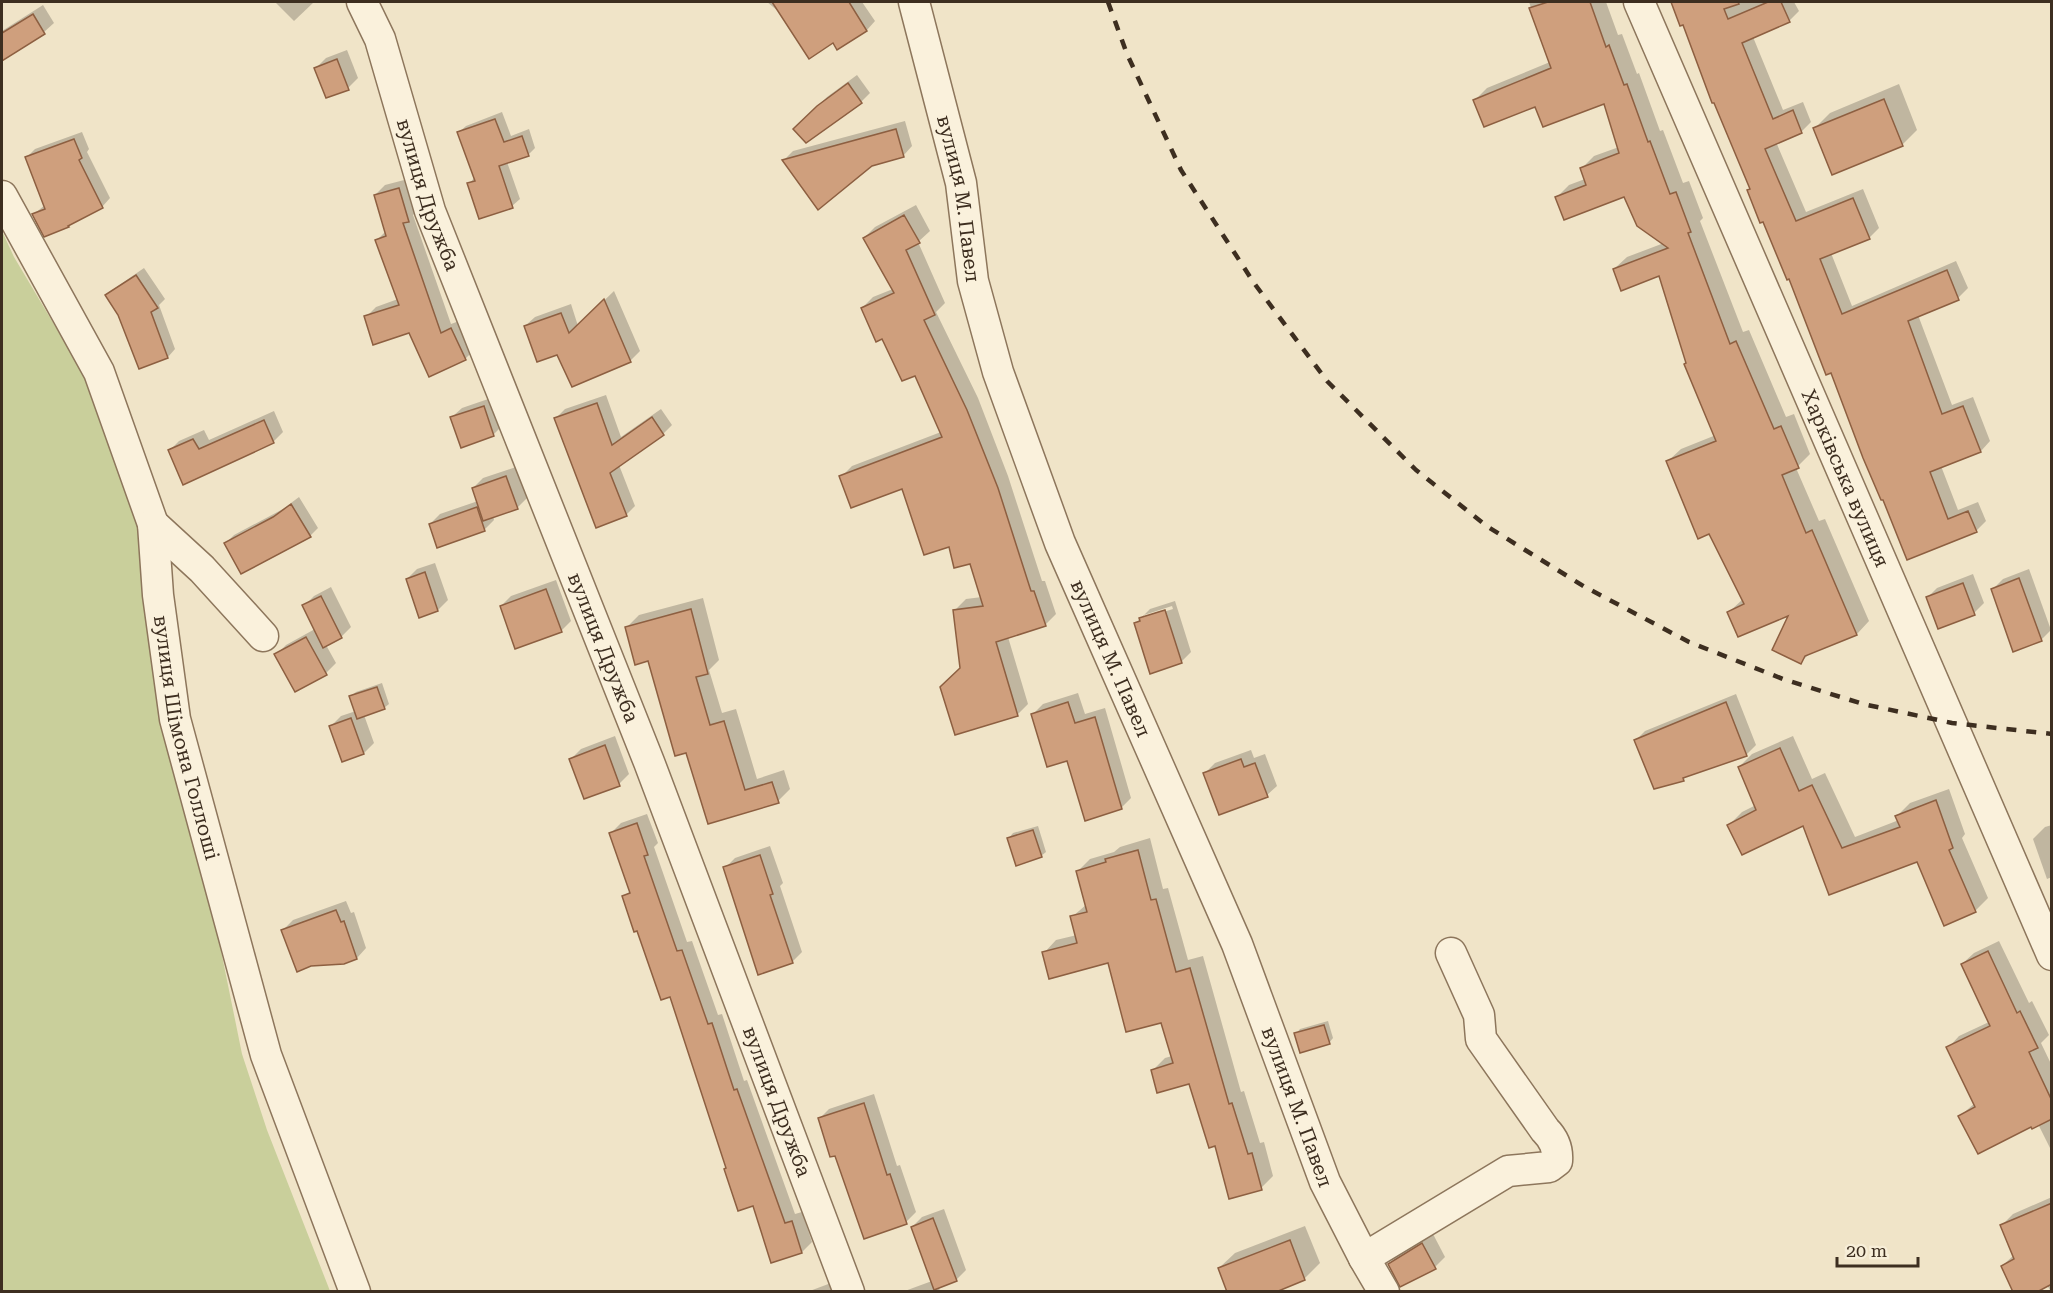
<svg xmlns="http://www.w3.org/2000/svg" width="2053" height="1293" font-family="'Roboto Serif',serif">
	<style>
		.green { fill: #c9cf9b }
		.shadow { fill: #0003; fill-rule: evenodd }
		.building { fill: #cf9f7d; stroke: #8d5f41; stroke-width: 1.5 }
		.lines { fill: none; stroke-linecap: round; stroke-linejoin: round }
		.minor-casing { stroke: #8d765c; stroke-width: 33 }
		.minor { stroke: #faf1dc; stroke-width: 30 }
		.rail { stroke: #3d2e20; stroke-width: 4.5; stroke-dasharray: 10 10; stroke-linecap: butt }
		.labels { text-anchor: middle; stroke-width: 5; stroke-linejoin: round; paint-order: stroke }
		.street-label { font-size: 20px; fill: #3d2e20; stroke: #f7eed8 }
	</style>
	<rect width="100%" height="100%" fill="#f0e4c8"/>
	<polygon class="green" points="2,231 14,257 83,373 149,553 205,872 242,1054 267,1130 330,1291 2,1291"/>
	<g class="shadow">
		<polygon points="275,2 314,2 294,21"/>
		<polygon points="767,2 862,2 875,21 867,30 838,48 834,41 783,15"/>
		<polygon points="1529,2 1606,2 1618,35 1622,34 1637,74 1639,73 1660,131 1663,130 1683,183 1689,181 1703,218 1700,221 1743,332 1749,330 1786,417 1794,414 1810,454 1796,468 1819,521 1825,519 1869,621 1857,634 1811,652 1801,662 1791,613 1729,612 1743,599 1710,533 1668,461 1681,449 1716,435 1687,362 1660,274 1614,269 1627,257 1664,243 1625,195 1557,197 1569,185 1585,179 1581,169 1594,156 1619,147 1605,102 1536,105 1475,100 1487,88 1550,62"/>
		<polygon points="1672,2 1794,2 1799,11 1789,21 1753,37 1783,110 1803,102 1811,122 1801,132 1776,142 1806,212 1863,189 1879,228 1869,238 1831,253 1852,306 1956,261 1968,288 1958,298 1918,315 1952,405 1973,397 1990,441 1981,451 1941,466 1958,510 1978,502 1986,521 1976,531 1908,558 1832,371 1751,189 1684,23 1681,24"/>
		<polygon points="43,5 54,23 44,32 4,57 2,53 2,31"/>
		<polygon points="347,50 358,78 348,88 316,68 326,58"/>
		<polygon points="857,75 870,93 861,102 795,129 827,97"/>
		<polygon points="1899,84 1917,130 1902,145 1815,128 1830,113"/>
		<polygon points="502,112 511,136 529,129 535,148 528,155 507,162 520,199 512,206 469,184 475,177 458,133 466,126"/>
		<polygon points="905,121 912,146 903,156 784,160 793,151"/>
		<polygon points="82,132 89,149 87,152 110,198 102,207 34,214 45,205 27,157 35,149"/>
		<polygon points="408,179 418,210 413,215 451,324 462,320 475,349 465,359 410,331 366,317 376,307 398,299 377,240 386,231 375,195 385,185"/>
		<polygon points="916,205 930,231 918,242 945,303 936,312 978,398 1008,476 1042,581 1045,581 1056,614 1045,625 1008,637 1028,704 1017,715 961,668 955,610 966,599 982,597 971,562 950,545 903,487 841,477 852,466 941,432 915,374 883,337 862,308 873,297 893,289 864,238 875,227"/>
		<polygon points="144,268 165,299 159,305 175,349 168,357 140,367 119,314 107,296 115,288"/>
		<polygon points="614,291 640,351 631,360 573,386 558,353 525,326 535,317 571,304 578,326"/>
		<polygon points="606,395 621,437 661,409 672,425 663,434 619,465 635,506 626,515 556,418 565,409"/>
		<polygon points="494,397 503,425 493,435 452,417 462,408"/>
		<polygon points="274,411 283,432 273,442 184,483 169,451 179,441 204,430 209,440"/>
		<polygon points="516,467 527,498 517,508 493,516 494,520 484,530 430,524 440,514 478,501 473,488 483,478"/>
		<polygon points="299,497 318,528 310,536 242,572 226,543 234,535 283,509"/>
		<polygon points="435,563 448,600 438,610 407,579 417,569"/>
		<polygon points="2029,569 2051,630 2041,640 1993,589 2003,579"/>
		<polygon points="1973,574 1984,603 1974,613 1939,627 1927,598 1937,588"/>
		<polygon points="556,580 571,621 561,631 501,606 511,596"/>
		<polygon points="331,587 351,627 341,637 326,645 336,663 326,673 296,690 276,655 286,645 315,629 304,606 314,596"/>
		<polygon points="703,598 719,660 709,670 722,713 736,709 757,779 784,770 790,789 778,801 709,822 687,751 649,659 627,627 639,615"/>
		<path d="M1175 601 1191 652 1181 662 1135 624 1150 609ZM1172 606 1173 609 1144 618V615Z"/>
		<polygon points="382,683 389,704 384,708 364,715 374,743 364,753 331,726 341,716 356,711 351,696 356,692"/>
		<polygon points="1078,693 1085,714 1105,708 1131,798 1121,808 1068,759 1033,714 1043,704"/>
		<polygon points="1736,694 1756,745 1747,754 1688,774 1683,780 1636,740 1645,731"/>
		<polygon points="615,736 629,774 619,784 571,759 581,749"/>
		<polygon points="1793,736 1812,779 1825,773 1855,837 1899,820 1897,816 1910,803 1949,789 1965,834 1962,838 1988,898 1975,911 1917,860 1830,893 1804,824 1729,825 1742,812 1756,805 1739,767 1752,754"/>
		<polygon points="1251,750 1254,758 1265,754 1277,786 1267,795 1205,773 1215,763"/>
		<polygon points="647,814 658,843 654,847 687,942 692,941 718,1015 722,1014 744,1081 747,1080 795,1214 802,1212 812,1242 802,1252 772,1262 754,1204 728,1167 671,996 624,897 631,890 611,833 621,823"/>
		<polygon points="2052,825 2052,877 2047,879 2033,839 2045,827"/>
		<polygon points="1038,826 1046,852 1041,856 1009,838 1013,833"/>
		<polygon points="1150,838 1163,889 1168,888 1188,960 1203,956 1241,1092 1244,1091 1260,1143 1264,1142 1273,1176 1261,1188 1216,1144 1190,1082 1152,1071 1165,1058 1172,1056 1162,1021 1109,962 1044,953 1056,940 1077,935 1072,917 1087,904 1077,872 1090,859 1114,852 1120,847"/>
		<polygon points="770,846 783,883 780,886 802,952 792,962 725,868 735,858"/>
		<polygon points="346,901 351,913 354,912 366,948 357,958 283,930 293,920"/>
		<polygon points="1999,941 2029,1003 2032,1001 2049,1035 2041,1043 2052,1066 2052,1152 2038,1124 1960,1116 1975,1103 1948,1048 1959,1036 1989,1022 1962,964 1974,953"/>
		<polygon points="1328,1021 1333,1038 1329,1043 1296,1034 1300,1029"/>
		<polygon points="874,1094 897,1166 900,1165 916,1212 906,1222 865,1237 836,1154 819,1119 829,1109"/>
		<polygon points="2052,1197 2052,1292 2051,1292 2047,1285 2002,1266 2014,1255 2001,1226 2013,1214"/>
		<polygon points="944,1209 966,1270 956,1280 939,1287 940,1292 902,1292 932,1281 912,1227 922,1217"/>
		<polygon points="1305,1226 1320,1263 1304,1279 1219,1268 1235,1253"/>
		<polygon points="1433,1234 1445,1257 1435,1267 1389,1264 1399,1254"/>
		<polygon points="831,1283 834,1292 807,1292"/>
	</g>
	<g class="building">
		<polygon points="772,2 849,2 867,31 837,50 833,43 809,59"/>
		<polygon points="1548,2 1590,2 1606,47 1609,45 1624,85 1627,84 1648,142 1650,141 1670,194 1676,192 1691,232 1688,233 1730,344 1736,341 1774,429 1781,426 1799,468 1782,475 1806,533 1812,530 1857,635 1805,656 1801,664 1772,650 1788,616 1738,637 1727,612 1744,604 1709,534 1698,539 1666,461 1716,441 1684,364 1686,363 1659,276 1621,291 1613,269 1668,248 1637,226 1624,197 1564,220 1555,197 1586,185 1580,168 1619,153 1604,104 1543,127 1535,107 1484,127 1473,100 1551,68 1529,8"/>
		<polygon points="1671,2 1738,2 1739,4 1724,9 1728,19 1768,2 1781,2 1790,22 1742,43 1773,119 1793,110 1802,133 1765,149 1796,221 1853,198 1870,239 1820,259 1842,314 1947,270 1959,300 1908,321 1942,414 1963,406 1981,452 1930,472 1948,519 1968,511 1977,532 1907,560 1883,500 1881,500 1863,458 1831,373 1826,375 1789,279 1787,280 1763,222 1760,223 1747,190 1750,189 1714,103 1712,103 1683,25 1680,26"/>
		<polygon points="33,14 45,34 2,61 2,33"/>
		<polygon points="337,59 349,90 326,98 314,68"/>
		<polygon points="848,83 862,103 806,143 793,129 817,106"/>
		<polygon points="1884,99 1903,146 1832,175 1813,128"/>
		<polygon points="495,119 504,142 522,136 529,156 499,166 513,208 479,219 467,183 475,181 457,132"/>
		<polygon points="896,129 904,157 872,166 818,210 782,160"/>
		<polygon points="74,139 82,158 79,160 103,208 68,226 69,227 44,237 32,214 45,209 25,157"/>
		<polygon points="399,188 409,222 403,223 441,333 451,328 466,360 429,377 409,333 373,345 364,316 399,305 375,240 386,236 374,195"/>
		<polygon points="904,215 920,243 906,250 935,315 924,320 967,410 998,488 1031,591 1034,591 1046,626 996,642 1018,716 955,735 940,687 960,668 953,610 983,606 970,564 954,568 949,547 924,555 902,489 851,508 839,476 942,437 915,376 902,381 882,339 876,342 861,308 894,293 863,238"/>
		<polygon points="136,275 158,308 151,312 168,358 139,369 118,315 105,295"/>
		<polygon points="604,299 631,362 572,387 557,355 537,362 524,326 561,313 569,333"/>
		<polygon points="597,403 612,445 652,417 664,435 610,473 627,516 596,528 554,418"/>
		<polygon points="484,406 494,436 461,448 450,417"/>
		<polygon points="264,420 274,443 183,485 168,450 193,439 199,449"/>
		<polygon points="506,476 518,509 483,521 472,488"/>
		<polygon points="291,504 311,537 241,574 224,543 273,517"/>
		<polygon points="477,507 485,531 437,548 429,524"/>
		<polygon points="425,572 438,611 419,618 406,579"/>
		<polygon points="2019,578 2042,641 2013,652 1991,589"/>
		<polygon points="1963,583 1975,615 1938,629 1926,597"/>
		<polygon points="546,589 562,632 515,649 500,606"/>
		<polygon points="321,596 342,638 323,648 302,605"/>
		<polygon points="691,609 708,674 696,677 710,725 724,721 745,790 772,782 779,803 708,824 686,753 675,756 648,661 635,665 625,627"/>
		<polygon points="1165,610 1182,663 1150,674 1134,623 1140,621 1139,618"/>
		<polygon points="306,637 327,675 295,692 274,654"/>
		<polygon points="377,687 385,709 357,719 349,696"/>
		<polygon points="1068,702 1075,723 1095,717 1122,809 1085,821 1067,761 1047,767 1031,714"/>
		<polygon points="1726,702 1747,756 1683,778 1684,781 1654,789 1634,740"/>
		<polygon points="351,718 364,754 342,762 329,726"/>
		<polygon points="605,745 620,786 584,799 569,759"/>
		<polygon points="1780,748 1799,791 1812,785 1842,848 1900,827 1895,816 1936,800 1953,848 1949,850 1976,912 1944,926 1917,862 1829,895 1803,826 1742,855 1727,825 1756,810 1738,767"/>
		<polygon points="1241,759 1244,767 1255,763 1268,797 1219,815 1203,773"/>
		<polygon points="637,823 648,855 644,856 677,951 682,950 708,1024 712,1023 734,1090 737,1089 785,1223 792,1221 802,1253 771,1263 753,1206 738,1211 724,1169 726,1168 670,997 661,1000 637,931 634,932 622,896 630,893 609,833"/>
		<polygon points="1033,830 1042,857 1016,866 1007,838"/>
		<polygon points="1138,850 1151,900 1156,899 1176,972 1190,968 1229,1104 1232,1103 1248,1154 1252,1153 1262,1190 1229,1199 1215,1146 1209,1148 1189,1084 1157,1093 1151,1070 1173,1063 1161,1023 1126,1032 1108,963 1049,979 1042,952 1077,943 1070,916 1087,912 1076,871 1106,862 1105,859"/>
		<polygon points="760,855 773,894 770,895 793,963 758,975 723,867"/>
		<polygon points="336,910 341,922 344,921 357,959 344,964 311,966 297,972 281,930"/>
		<polygon points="1988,951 2017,1013 2020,1011 2038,1048 2029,1052 2052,1101 2052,1119 2032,1129 2031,1127 1978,1154 1958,1116 1975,1107 1946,1047 1990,1026 1961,964"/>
		<polygon points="1324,1025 1330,1044 1300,1053 1294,1033"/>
		<polygon points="864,1103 887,1175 890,1174 907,1224 864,1239 835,1156 830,1157 818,1118"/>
		<polygon points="2052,1203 2052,1284 2037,1292 2013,1292 2001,1266 2014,1259 2000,1225"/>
		<polygon points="933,1218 957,1281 934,1290 911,1227"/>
		<polygon points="1290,1240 1305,1280 1276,1292 1227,1292 1218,1268"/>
		<polygon points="1422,1243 1436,1269 1400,1287 1388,1264"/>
	</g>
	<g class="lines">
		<defs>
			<g id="minor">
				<path id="s1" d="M362 2 380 39 430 211 649 762 849 1292"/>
				<path id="s2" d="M914 2 961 183 973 281 998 372 1060 543 1237 944 1325 1182 1364 1258 1384 1292"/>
				<path id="s3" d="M1639 2 2052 955"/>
				<path id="s4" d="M2 196 99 372 153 524 158 595 175 719 266 1055 355 1292"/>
				<polyline points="153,524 202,569 263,636"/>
				<path d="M1364 1258 1508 1171 1549 1167 1557 1161C1558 1148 1554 1139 1545 1130L1481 1039 1479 1015 1451 953"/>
			</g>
		</defs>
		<use href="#minor" class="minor-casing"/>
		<use href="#minor" class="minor"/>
		<polyline class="rail" points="1108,2 1127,54 1181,170 1254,283 1327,381 1416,470 1488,527 1585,587 1689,642 1783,679 1863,704 1952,723 2052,734"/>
	</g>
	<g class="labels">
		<g class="street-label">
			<text dy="7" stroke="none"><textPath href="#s1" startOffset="204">вулиця Дружба</textPath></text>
			<text dy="7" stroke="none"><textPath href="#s2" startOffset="202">вулиця М. Павел</textPath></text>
			<text dy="7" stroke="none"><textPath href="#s3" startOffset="519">Харківська вулиця</textPath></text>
			<text dy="7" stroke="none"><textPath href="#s1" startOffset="690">вулиця Дружба</textPath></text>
			<text dy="7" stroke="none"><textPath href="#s2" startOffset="688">вулиця М. Павел</textPath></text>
			<text dy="7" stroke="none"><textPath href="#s4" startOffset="579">вулиця Шімона Голлоші</textPath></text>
			<text dy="7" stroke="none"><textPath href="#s1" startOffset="1176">вулиця Дружба</textPath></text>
			<text dy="7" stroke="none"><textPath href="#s2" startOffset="1174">вулиця М. Павел</textPath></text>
		</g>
	</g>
	<rect width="2053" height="1293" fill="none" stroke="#3d2e20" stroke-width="6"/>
	<path d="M1837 1257v9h81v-9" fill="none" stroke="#3d2e20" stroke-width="3"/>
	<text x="1846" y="1257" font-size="18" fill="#3d2e20" stroke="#f7eed8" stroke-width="4.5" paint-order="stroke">20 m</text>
</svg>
